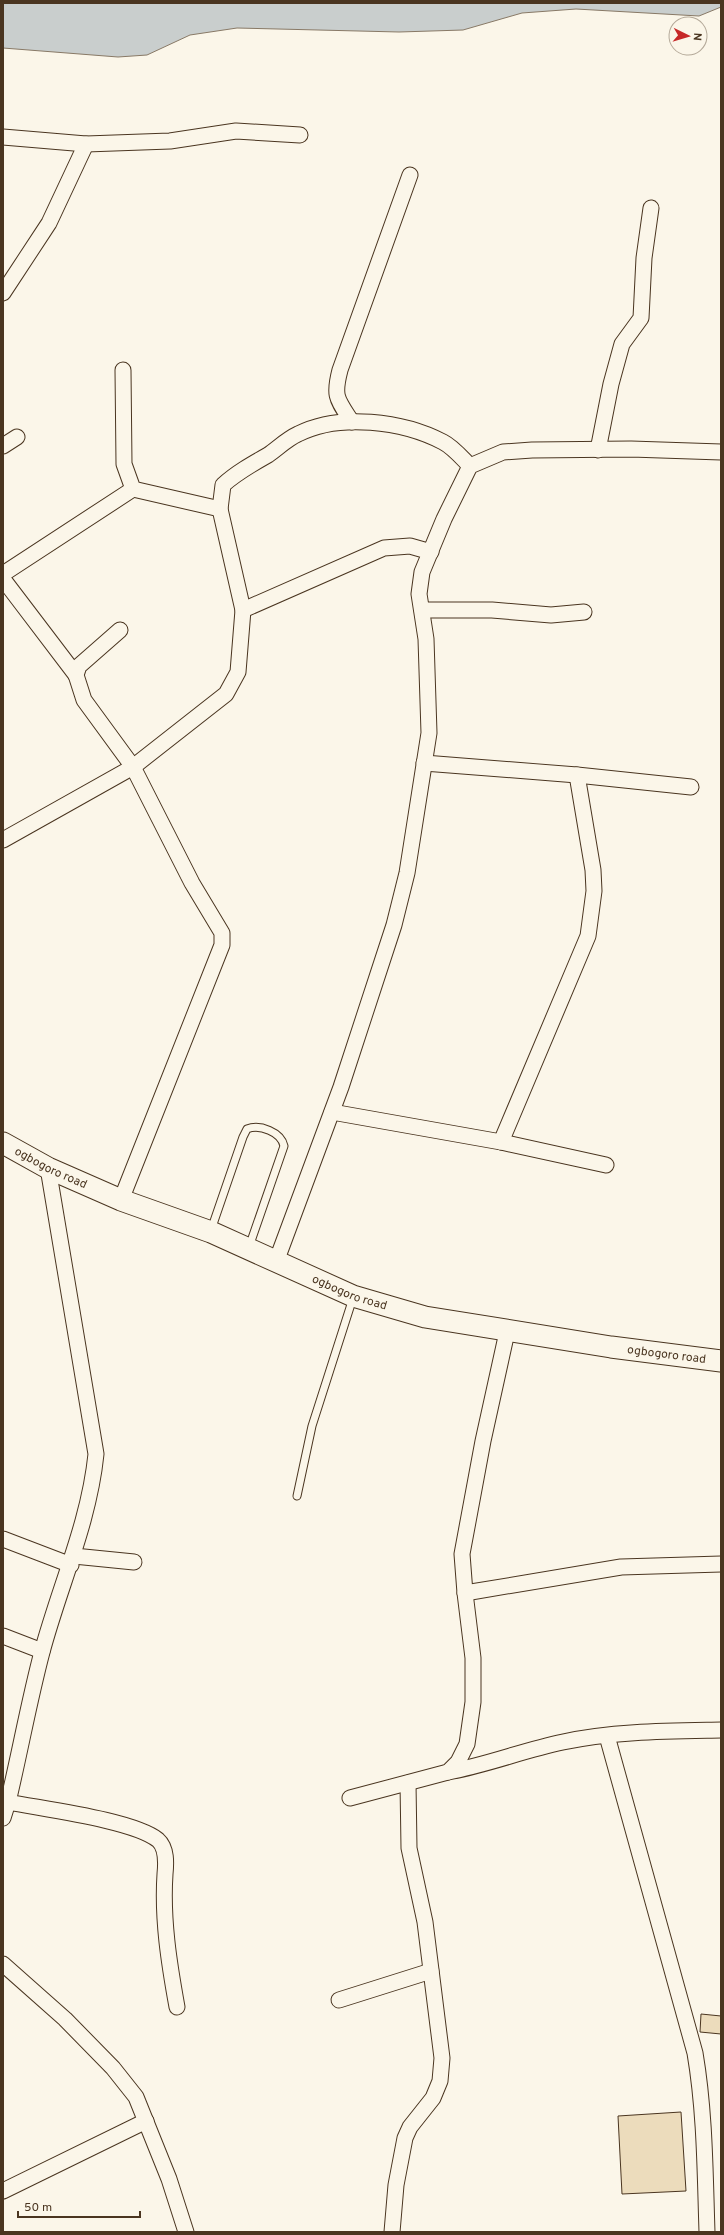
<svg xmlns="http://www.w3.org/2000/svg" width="724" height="2235" font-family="Overpass,sans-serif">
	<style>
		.water { fill: #c9cecd; stroke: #887966 }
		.building { fill: #ecdcbc; stroke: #4a3520 }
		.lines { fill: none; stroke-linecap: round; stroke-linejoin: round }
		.lane-casing { stroke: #4a3520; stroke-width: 9 }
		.street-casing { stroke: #4a3520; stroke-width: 17 }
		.secondary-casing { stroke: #4a3520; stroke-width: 23 }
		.lane { stroke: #fbf6e9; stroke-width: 7 }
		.street { stroke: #fbf6e9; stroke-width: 15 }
		.secondary { stroke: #fbf6e9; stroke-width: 21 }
		.labels { text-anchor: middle; stroke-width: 3; stroke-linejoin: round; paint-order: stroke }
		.street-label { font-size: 12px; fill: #4a3520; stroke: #fbf6e9 }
	</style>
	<rect width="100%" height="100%" fill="#fbf6e9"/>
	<polygon class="water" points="3,3 721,3 721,7 699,16 576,9 522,13 463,30 399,32 237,28 190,35 147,55 118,57 3,48"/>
	<g class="building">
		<polygon points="701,2014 721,2016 721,2034 700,2032"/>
		<polygon points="681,2112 686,2191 622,2194 618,2116"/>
	</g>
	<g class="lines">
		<defs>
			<g id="lane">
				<path d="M211 1230 243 1137 247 1129C260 1124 281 1132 284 1146L249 1247"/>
				<polyline points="297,1496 312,1426 353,1298"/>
			</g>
			<g id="street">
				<polyline points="3,137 86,144 170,141 236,131 300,135"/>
				<polyline points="3,293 49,223 86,144"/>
				<polyline points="123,370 124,464 133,489 220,509"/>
				<path d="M352 422C337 399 333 397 340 370L410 175"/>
				<polyline points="3,446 17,437"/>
				<polyline points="598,450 611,384 622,344 641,318 644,258 651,208"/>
				<polyline points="3,574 133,489"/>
				<polyline points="3,579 76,675"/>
				<polyline points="243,610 384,548 410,546 431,552"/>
				<polyline points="422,610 492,610 551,615 584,612"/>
				<polyline points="120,630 79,666 76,675 84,700 133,767 192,883 222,933 222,945 121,1200"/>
				<polyline points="424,763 577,775 691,787"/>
				<path d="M3 840 133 767 226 694 238 672 243 610 220 509 223 485C236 473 252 464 268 455 278 448 287 439 298 434 339 413 403 421 443 442 453 447 462 458 470 466"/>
				<polyline points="332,1112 501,1142 606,1165"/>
				<polyline points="501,1142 588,936 594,891 593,870 577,775"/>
				<polyline points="276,1262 341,1087 394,925 407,873 429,733 426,639 419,594 422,572 444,519 470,466 503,452 532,450 631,449 721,452"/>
				<polyline points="3,1539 71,1565"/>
				<polyline points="74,1556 134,1562"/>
				<polyline points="465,1593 621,1567 721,1564"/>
				<polyline points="3,1636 42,1651"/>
				<path d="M607 1736 695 2053C705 2112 705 2172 707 2232"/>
				<path d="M448 1772C487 1765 524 1750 563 1742 613 1731 670 1731 721 1730"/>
				<polyline points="350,1798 448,1772 458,1762 467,1744 473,1702 473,1658 465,1593 462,1554 483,1441 507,1332"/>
				<path d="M8 1802C42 1809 133 1820 158 1840 167 1848 166 1864 165 1874 162 1919 169 1963 177 2007"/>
				<path d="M3 1818 8 1802C20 1752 29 1701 42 1652 60 1585 89 1523 96 1454L48 1168"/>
				<polyline points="3,1964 65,2019 113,2068 136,2097 169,2179 186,2232"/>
				<polyline points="339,2000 431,1971"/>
				<polyline points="3,2191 146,2121"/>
				<polyline points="392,2232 396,2185 405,2138 410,2127 433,2098 440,2081 442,2058 425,1922 409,1848 408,1783"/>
			</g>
			<g id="secondary">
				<path id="s1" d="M3 1143 48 1168 121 1200 211 1232 353 1296 425 1317 611 1347 721 1361"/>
			</g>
		</defs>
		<use href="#lane" class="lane-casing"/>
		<use href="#street" class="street-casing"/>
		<use href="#secondary" class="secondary-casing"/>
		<use href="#lane" class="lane"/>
		<use href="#street" class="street"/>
		<use href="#secondary" class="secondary"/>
	</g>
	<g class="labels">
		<g class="street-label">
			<text dy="4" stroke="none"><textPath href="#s1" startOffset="54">ogbogoro road</textPath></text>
			<text dy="4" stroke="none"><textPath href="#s1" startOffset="378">ogbogoro road</textPath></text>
			<text dy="4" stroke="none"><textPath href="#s1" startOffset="702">ogbogoro road</textPath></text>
		</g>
	</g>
	<rect width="724" height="2235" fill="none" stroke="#4a3520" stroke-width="8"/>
	<g transform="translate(688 36) rotate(95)"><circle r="19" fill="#fbf6e9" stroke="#b4a999"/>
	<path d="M0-3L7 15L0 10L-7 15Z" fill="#c62828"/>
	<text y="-6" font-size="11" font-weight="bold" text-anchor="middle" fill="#4a3520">N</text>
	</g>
	<path d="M18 2211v6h122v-6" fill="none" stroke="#4a3520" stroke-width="2"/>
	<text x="24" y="2211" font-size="12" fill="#4a3520" stroke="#fbf6e9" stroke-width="3" paint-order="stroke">50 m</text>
</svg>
